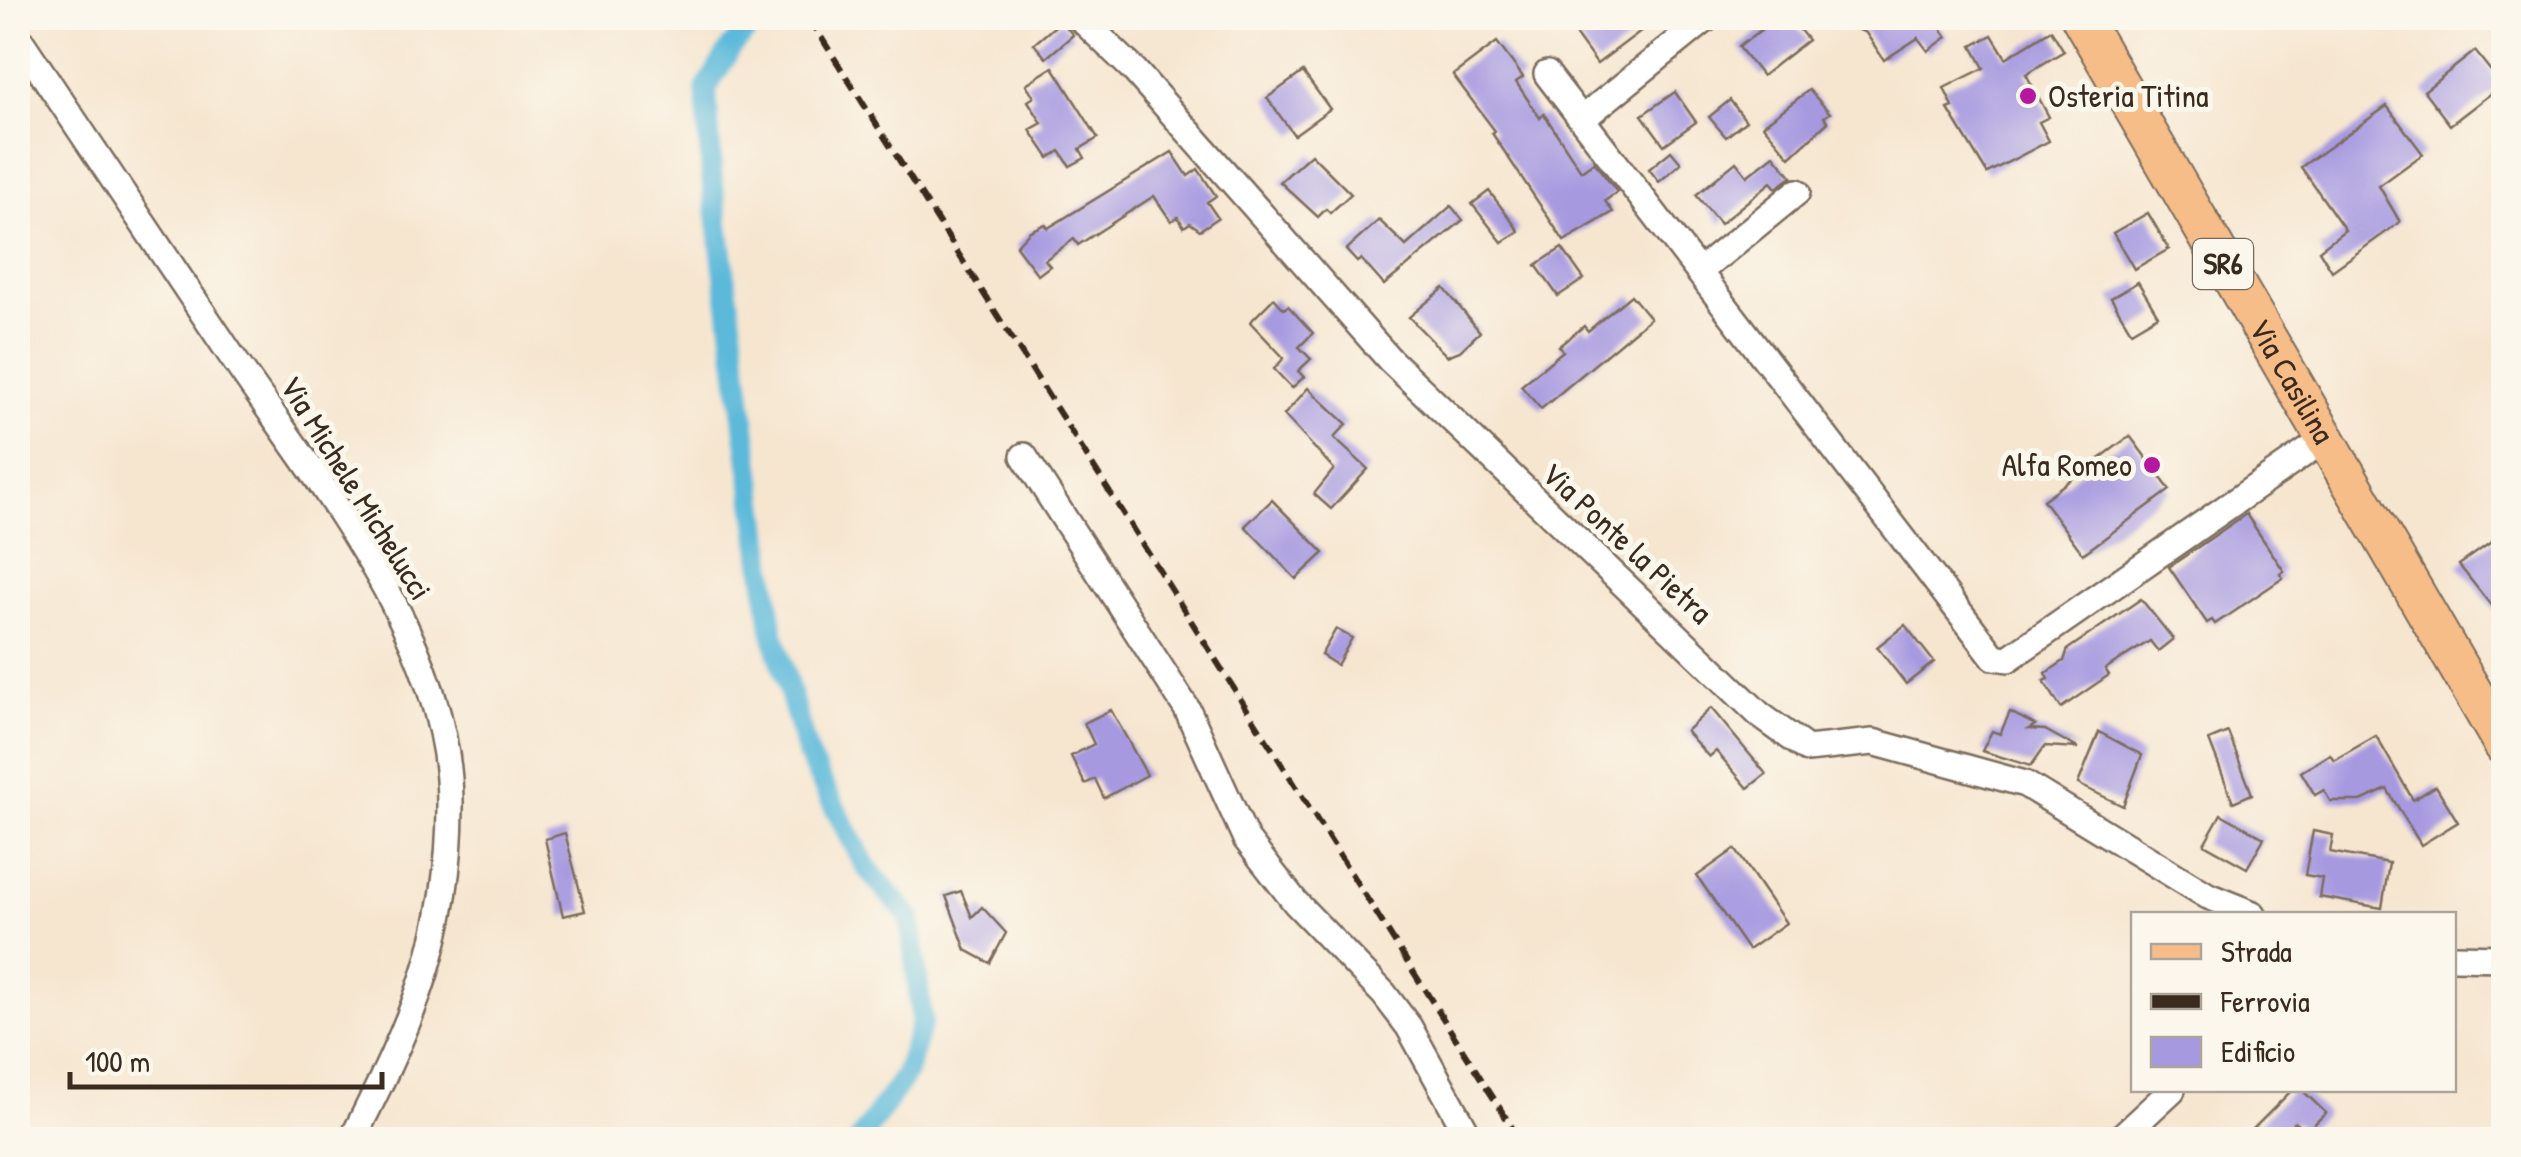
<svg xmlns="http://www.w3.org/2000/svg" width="2521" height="1157" font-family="'Patrick Hand',sans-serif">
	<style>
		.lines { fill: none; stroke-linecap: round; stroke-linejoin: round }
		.canal { stroke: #5cb9da; stroke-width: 22 }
		.building { fill: #a699e0 }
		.street-casing { stroke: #7c6c5c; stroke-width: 30 }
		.primary-casing { stroke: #7c6c5c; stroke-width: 42 }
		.street { stroke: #fff; stroke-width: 25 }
		.primary { stroke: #f7bd88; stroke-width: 38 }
		.rail { stroke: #3b2a1e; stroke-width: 6; stroke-dasharray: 15 8; stroke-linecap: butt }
		.poi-dot { fill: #b5179e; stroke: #fbf7ec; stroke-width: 4 }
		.labels { text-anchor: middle; stroke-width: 10; stroke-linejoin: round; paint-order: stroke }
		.shield { fill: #fbf7ec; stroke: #75685c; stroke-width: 2.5 }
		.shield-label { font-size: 30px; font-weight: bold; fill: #3b2a1e }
		.poi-label { font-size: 32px; fill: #3b2a1e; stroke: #fbf7ec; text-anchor: start }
		.street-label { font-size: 32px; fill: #3b2a1e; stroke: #fbf7ec }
	</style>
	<rect width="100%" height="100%" fill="#fbf7ec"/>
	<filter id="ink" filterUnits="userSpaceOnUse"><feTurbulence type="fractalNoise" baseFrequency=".01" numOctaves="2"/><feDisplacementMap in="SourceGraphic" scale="20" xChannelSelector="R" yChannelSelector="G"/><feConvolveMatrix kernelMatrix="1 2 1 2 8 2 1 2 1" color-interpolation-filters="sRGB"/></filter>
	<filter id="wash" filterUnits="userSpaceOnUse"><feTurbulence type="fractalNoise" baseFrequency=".0048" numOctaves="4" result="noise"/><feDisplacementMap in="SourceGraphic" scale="40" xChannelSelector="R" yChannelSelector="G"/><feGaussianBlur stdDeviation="2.25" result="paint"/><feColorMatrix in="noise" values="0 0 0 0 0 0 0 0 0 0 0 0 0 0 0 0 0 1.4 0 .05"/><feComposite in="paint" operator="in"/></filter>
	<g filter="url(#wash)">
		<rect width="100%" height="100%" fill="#f6e6d0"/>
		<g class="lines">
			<polyline class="canal" points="759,18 732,46 706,89 712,178 772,629 808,756 866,867 910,917 922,1022 905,1075 860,1140"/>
		</g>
		<g id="blocks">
			<g class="building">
				<polygon points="1596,18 1658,18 1597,64 1575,34"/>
				<polygon points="1776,18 1790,18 1808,40 1762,76 1739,47"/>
				<polygon points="1832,18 1934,18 1947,37 1928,51 1918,38 1884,60 1866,33"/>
				<polygon points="1061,21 1073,35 1046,58 1034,44"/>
				<polygon points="2051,30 2064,51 2026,74 2049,117 2039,122 2049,141 1987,173 1948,109 1953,107 1944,88 1984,68 1972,46 1992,35 2006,58"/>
				<polygon points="1497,42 1523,77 1516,82 1540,118 1544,114 1581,171 1594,162 1617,192 1605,201 1613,212 1564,241 1492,133 1495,131 1453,75"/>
				<polygon points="2475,51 2502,85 2450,125 2424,91"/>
				<polygon points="1053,67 1098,138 1080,149 1085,158 1070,166 1060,151 1049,158 1030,130 1042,123 1028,101 1034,97 1026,84"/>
				<polygon points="1303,72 1330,109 1294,135 1267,98"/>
				<polygon points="1809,90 1830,113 1824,117 1828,122 1790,157 1763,125"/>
				<polygon points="1675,92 1696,122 1664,145 1642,115"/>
				<polygon points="1730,100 1746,121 1726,137 1709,117"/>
				<polygon points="2387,106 2423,154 2379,186 2400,222 2332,271 2319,250 2345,230 2301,167"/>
				<polygon points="1671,151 1681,163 1659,182 1649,169"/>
				<polygon points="1172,152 1188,176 1198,169 1216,196 1207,202 1218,218 1200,230 1190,223 1184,227 1178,217 1171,221 1154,196 1078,245 1074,239 1045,260 1050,266 1038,275 1016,246 1030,231 1045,224 1048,228"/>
				<polygon points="1311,154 1351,194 1330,213 1326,209 1318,217 1280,182"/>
				<polygon points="1774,155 1792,177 1776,188 1771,182 1720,224 1696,195 1736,162 1747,176"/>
				<polygon points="1489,191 1519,231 1502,242 1472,204"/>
				<polygon points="1451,206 1463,220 1384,285 1361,259 1357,262 1346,250 1379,220 1406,246"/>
				<polygon points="2148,213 2169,249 2134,269 2113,233"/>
				<polygon points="1562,248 1584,279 1558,296 1536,265"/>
				<polygon points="2138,282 2158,315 2131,331 2111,298"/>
				<polygon points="1444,288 1480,332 1460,351 1447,356 1409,317"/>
				<polygon points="1631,295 1650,318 1541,409 1521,386 1563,351 1559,346 1584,326 1588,331"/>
				<polygon points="1274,298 1284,309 1288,306 1313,333 1299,347 1311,359 1298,371 1304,377 1292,388 1274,369 1284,358 1250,322"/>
				<polygon points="1308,388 1347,424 1334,438 1368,469 1331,509 1314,494 1334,469 1284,415"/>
				<polygon points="2130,436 2170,490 2083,554 2043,500"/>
				<polygon points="1272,500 1324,553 1296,579 1245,526"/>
				<polygon points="2246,514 2284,571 2280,574 2283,578 2215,624 2212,620 2207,623 2169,567"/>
				<polygon points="2504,533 2504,622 2459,565"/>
				<polygon points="2141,599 2173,639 2158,651 2150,641 2105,669 2109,675 2061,708 2044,681 2049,679 2046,673 2064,661 2068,649"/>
				<polygon points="1905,625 1934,662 1906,684 1877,647"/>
				<polygon points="1336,629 1352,638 1337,665 1321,655"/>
				<polygon points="1711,708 1766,774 1748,788 1716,751 1709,757 1686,731"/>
				<polygon points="1111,710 1147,775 1104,798 1095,779 1085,784 1071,756 1094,744 1084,723"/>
				<polygon points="2010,712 2035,725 2029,729 2045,730 2078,748 2045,746 2031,766 1982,751 1992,731 2000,734"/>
				<polygon points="2099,732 2142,755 2123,806 2078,784"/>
				<polygon points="2228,732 2252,794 2233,802 2209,740"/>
				<polygon points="2376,736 2413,800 2436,786 2458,822 2421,845 2387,789 2361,801 2330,801 2324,790 2315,795 2301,772 2330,754 2334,760"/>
				<polygon points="2221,814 2264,838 2247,868 2204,844"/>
				<polygon points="2313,831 2333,835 2330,852 2389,863 2382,908 2319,897 2322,878 2305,875"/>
				<polygon points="565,833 585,911 563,916 545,839"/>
				<polygon points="1735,849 1786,923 1748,950 1697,876"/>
				<polygon points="961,891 972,917 982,907 1006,933 990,963 966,950 946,896"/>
				<polygon points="2292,1090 2302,1090 2326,1113 2306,1132 2295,1122 2277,1140 2242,1140"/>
			</g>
		</g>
	</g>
	<g filter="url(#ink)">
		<use href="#blocks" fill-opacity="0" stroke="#7c6c5c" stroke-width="2.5"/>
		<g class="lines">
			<defs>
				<g id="street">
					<polyline points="1080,18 1134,70 1390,360 1760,715 1807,749 1873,742 2025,784 2208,896 2253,914"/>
					<path d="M18 37C88 142 159 247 229 352 317 482 449 638 450 802 451 937 411 1023 352 1140"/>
					<polyline points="1547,74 1994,657 2008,659 2325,439"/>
					<polyline points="1582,119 1707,18"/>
					<polyline points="1700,271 1797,192"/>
					<polyline points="1024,456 1187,709 1246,839 1296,903 1384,994 1409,1027 1471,1140"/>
					<polyline points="2454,957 2504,958"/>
					<polyline points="2118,1140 2172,1090"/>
				</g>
				<g id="primary">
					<path id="s1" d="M2081 18 2504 746"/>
				</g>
			</defs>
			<use href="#street" class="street-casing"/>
			<use href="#primary" class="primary-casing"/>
			<use href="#street" class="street"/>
			<use href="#primary" class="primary"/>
			<polyline class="rail" points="809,18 1520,1140"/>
		</g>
	</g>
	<g class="poi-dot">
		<circle cx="2028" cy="96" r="10"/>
		<circle cx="2152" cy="465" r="10"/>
	</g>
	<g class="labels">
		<rect class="shield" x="2193" y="239" width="60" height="50" rx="8"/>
		<g class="shield-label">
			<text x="2223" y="274">SR6</text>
		</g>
		<g class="poi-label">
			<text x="2048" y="107">Osteria Titina</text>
			<text x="2132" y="476" text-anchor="end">Alfa Romeo</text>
		</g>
		<g class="street-label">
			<text dy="11" stroke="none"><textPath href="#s1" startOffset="420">Via Casilina</textPath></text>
			<text transform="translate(356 488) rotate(58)" y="11">Via Michele Michelucci</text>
			<text transform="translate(1627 543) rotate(43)" y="11">Via Ponte la Pietra</text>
		</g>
	</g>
	<rect width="2521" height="1157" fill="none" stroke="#fbf7ec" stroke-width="60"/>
	<rect x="2131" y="912" width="325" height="180" fill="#fbf7ec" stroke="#aea59a" stroke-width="2.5"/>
	<rect x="2151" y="944" width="50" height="15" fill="#f7bd88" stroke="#aea59a" stroke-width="2.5"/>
	<text x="2221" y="962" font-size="30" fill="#3b2a1e">Strada</text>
	<rect x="2151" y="994" width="50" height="15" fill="#3b2a1e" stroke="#aea59a" stroke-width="2.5"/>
	<text x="2221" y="1012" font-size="30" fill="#3b2a1e">Ferrovia</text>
	<rect x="2151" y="1037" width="50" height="30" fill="#a699e0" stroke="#aea59a" stroke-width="2.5"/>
	<text x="2221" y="1062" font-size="30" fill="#3b2a1e">Edificio</text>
	<path d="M70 1072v15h312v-15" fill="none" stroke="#3b2a1e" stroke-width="5"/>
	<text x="85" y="1072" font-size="30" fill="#3b2a1e" stroke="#fbf7ec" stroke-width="8" paint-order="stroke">100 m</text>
</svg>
